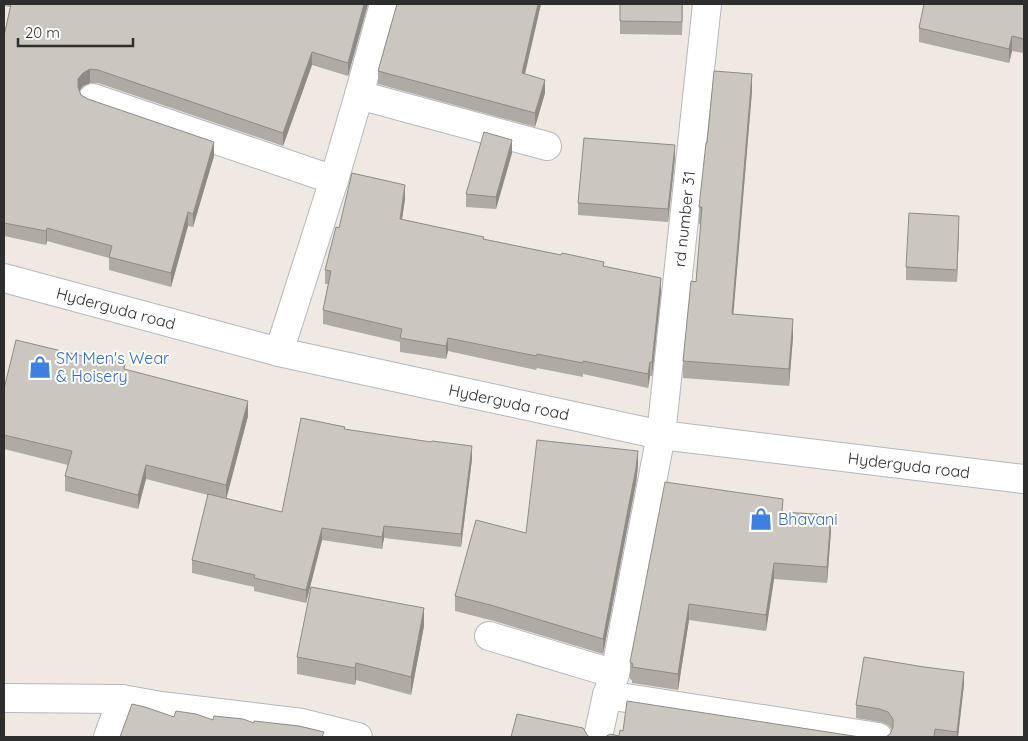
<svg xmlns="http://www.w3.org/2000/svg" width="1028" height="741" font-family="Quicksand,sans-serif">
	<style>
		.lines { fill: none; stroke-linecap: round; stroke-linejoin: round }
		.minor-casing { stroke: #b4b7c1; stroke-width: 30 }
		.tertiary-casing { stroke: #b4b7c1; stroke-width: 30 }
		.minor { stroke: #fff; stroke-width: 28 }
		.tertiary { stroke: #fff; stroke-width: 28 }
		.wall { fill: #afaba4 }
		.shaded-wall { fill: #8e8b86 }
		.building { fill: #cbc7bf; stroke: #8e8b86 }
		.labels { text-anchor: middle; stroke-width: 4; stroke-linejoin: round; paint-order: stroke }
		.street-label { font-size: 16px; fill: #2e2e2e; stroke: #fff }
		.shop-label { font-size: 16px; fill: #366cbe; stroke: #fff; text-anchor: start }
	</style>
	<rect width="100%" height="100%" fill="#efe9e1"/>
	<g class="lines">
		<defs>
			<g id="minor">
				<polyline points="359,95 547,146"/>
				<polyline points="93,98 334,180"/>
				<polyline points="279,352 334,180 359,95 384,4"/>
				<polyline points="489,636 615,674"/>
				<polyline points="607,695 878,737"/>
				<polyline points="4,698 122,699 161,706 302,723 358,737"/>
				<polyline points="108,737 122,699"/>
				<polyline points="598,737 607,695 615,674 661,435 707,4"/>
			</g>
			<polyline id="tertiary" points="4,278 279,352 661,435 1024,479"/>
		</defs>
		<use href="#minor" class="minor-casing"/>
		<use href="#tertiary" class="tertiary-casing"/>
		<use href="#minor" class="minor"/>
		<use href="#tertiary" class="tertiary"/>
	</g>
	<g class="wall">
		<polygon points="4,4 368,4 348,76 312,65 283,146 98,83 90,83 83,86 79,91 81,95 88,99 214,156 193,227 188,226 171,287 109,270 109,258 47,241 46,245 4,236 4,36 10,7 4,6"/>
		<polygon points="397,4 541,4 525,74 545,93 535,127 378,84 378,71"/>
		<polygon points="620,4 683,4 682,35 620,34"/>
		<polygon points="1024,4 1024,53 1012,51 1009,63 919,42 919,28"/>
		<polygon points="752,91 733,314 793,337 789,386 683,378 683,361 696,282 701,225 699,224 699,207 707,143"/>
		<polygon points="512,153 496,209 466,207 466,194"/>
		<polygon points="675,158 668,222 578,215 578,203"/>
		<polygon points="405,199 402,219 484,239 604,266 661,292 652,376 650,376 648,388 583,374 583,377 537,368 536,370 448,351 446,359 400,352 400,342 323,324 323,310 328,284 325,284 325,270 339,228"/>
		<polygon points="959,228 957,282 906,280 906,267"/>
		<polygon points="125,370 248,416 226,498 282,512 345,430 472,459 461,547 384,538 382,549 322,540 306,603 254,591 254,587 192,573 192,560 208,495 146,479 138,509 65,491 65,476 68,465 4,449 4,389"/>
		<polygon points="638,466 636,483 603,654 494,621 455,611 455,596 526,533"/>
		<polygon points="783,512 831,531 827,583 774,579 766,631 689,620 678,690 632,683 632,680 630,679 630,662"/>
		<polygon points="424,626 411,695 356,680 355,685 297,674 297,657"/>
		<polygon points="964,684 958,737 886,737 890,734 892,730 888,725 880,722 856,718 856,705"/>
	</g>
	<g class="shaded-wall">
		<polygon points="364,4 368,4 348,76 348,63"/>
		<polygon points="538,4 541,4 522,86 522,73"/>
		<polygon points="1012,36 1012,51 1009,63 1009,49"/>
		<polygon points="312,52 312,65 283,146 283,133"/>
		<polygon points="90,69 90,83 83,86 78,93 78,79 83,73"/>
		<polygon points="752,74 752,91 732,331 732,314"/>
		<polygon points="545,80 545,93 535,127 535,113"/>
		<polygon points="512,140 512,153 496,209 496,197"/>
		<polygon points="214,142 214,156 193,227 193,214"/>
		<polygon points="675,145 675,158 668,222 668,209"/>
		<polygon points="405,185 405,199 400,233 400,219"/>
		<polygon points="188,212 188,226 171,287 171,273"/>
		<polygon points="959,216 959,228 957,282 957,270"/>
		<polygon points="47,228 47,241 46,245 46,231"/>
		<polygon points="661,278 661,292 652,376 652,362"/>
		<polygon points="793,319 793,337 789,386 789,369"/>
		<polygon points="448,338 448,351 446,359 446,346"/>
		<polygon points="650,362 650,376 648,388 648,374"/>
		<polygon points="248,401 248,416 226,500 226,485"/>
		<polygon points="472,446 472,459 461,547 461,534"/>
		<polygon points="638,451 638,466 636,483 603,654 603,639"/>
		<polygon points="146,465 146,479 138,509 138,495"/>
		<polygon points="831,515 831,531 827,583 827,567"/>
		<polygon points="384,526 384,538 382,549 382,537"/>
		<polygon points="322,528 322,540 306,603 306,590"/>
		<polygon points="774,563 774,579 766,631 766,615"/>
		<polygon points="689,604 689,620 678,690 678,674"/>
		<polygon points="424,608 424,626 411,695 411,677"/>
		<polygon points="356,663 356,680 355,685 355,668"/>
		<polygon points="964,672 964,684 958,737 957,737 957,732"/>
	</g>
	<g class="building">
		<polygon points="11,4 364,4 348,63 312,52 283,133 98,70 90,69 83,73 78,79 78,87 81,95 88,99 214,142 193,214 188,212 171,273 109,257 112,246 47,228 46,231 4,223 4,36"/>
		<polygon points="397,4 538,4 522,73 545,80 535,113 378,71"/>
		<polygon points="620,4 682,4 682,22 620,21"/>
		<polygon points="924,4 1024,4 1024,39 1012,36 1009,49 919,28"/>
		<polygon points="714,71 752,74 732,314 793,319 789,369 683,361 691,281 696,282 702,207 699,207 706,143 707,143"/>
		<polygon points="484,132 512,140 496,197 466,194"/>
		<polygon points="584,138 675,145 668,209 578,203"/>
		<polygon points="352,173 405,185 400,219 484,237 483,239 561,255 562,253 604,262 603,266 661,278 652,362 650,362 648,374 583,361 583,363 537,354 536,356 448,338 446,346 400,338 402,329 323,310 331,271 325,270 336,227 339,228"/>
		<polygon points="909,213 959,216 957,270 906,267"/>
		<polygon points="16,340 95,359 96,357 125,364 124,369 248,401 226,485 146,465 138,495 65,476 72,451 4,435 4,389"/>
		<polygon points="301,418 345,427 344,429 431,442 432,441 472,446 461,534 384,526 382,537 322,528 306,590 254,578 255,575 192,560 208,494 282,512"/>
		<polygon points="537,440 638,451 636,468 603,639 494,606 455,596 476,520 526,533"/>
		<polygon points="665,482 783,499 782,512 831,515 827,567 774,563 766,615 689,604 678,674 632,667 633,664 630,662"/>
		<polygon points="311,587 424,608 411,677 356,663 355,668 297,657"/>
		<polygon points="864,657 924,667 964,672 957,732 935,729 934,737 886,737 890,734 893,727 893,719 888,712 880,709 856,705"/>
		<polygon points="627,701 860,737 605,737 610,734 619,736 620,730 623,731"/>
		<polygon points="132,704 145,707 174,717 176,711 196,714 213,720 214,716 243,719 254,723 254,721 299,726 324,732 322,737 120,737"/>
		<polygon points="517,714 583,728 588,736 590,737 511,737"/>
	</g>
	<defs>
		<symbol id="shop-bare" viewBox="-9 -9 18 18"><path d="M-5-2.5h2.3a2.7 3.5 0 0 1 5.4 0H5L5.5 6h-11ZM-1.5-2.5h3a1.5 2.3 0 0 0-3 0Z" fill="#3f7fe0" stroke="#fff" stroke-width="2.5" paint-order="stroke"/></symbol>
	</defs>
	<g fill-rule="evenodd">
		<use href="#shop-bare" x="24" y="351" width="32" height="32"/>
		<use href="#shop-bare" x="745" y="503" width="32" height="32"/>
	</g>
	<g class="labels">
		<g class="street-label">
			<text transform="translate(684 219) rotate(-84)" y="6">rd number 31</text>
			<text transform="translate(116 308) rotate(15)" y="6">Hyderguda road</text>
			<text transform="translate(509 402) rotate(12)" y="6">Hyderguda road</text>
			<text transform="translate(909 465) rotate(7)" y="6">Hyderguda road</text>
		</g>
		<g class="shop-label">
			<text x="56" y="364">SM Men's Wear<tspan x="56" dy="18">&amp; Hoisery</tspan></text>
			<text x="778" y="525">Bhavani</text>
		</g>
	</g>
	<rect width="1028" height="741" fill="none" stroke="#2e2e2e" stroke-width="10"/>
	<path d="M18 38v8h115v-8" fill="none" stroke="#2e2e2e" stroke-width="2.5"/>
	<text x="25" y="38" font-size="15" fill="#2e2e2e" stroke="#ffffff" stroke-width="4" paint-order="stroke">20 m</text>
</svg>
